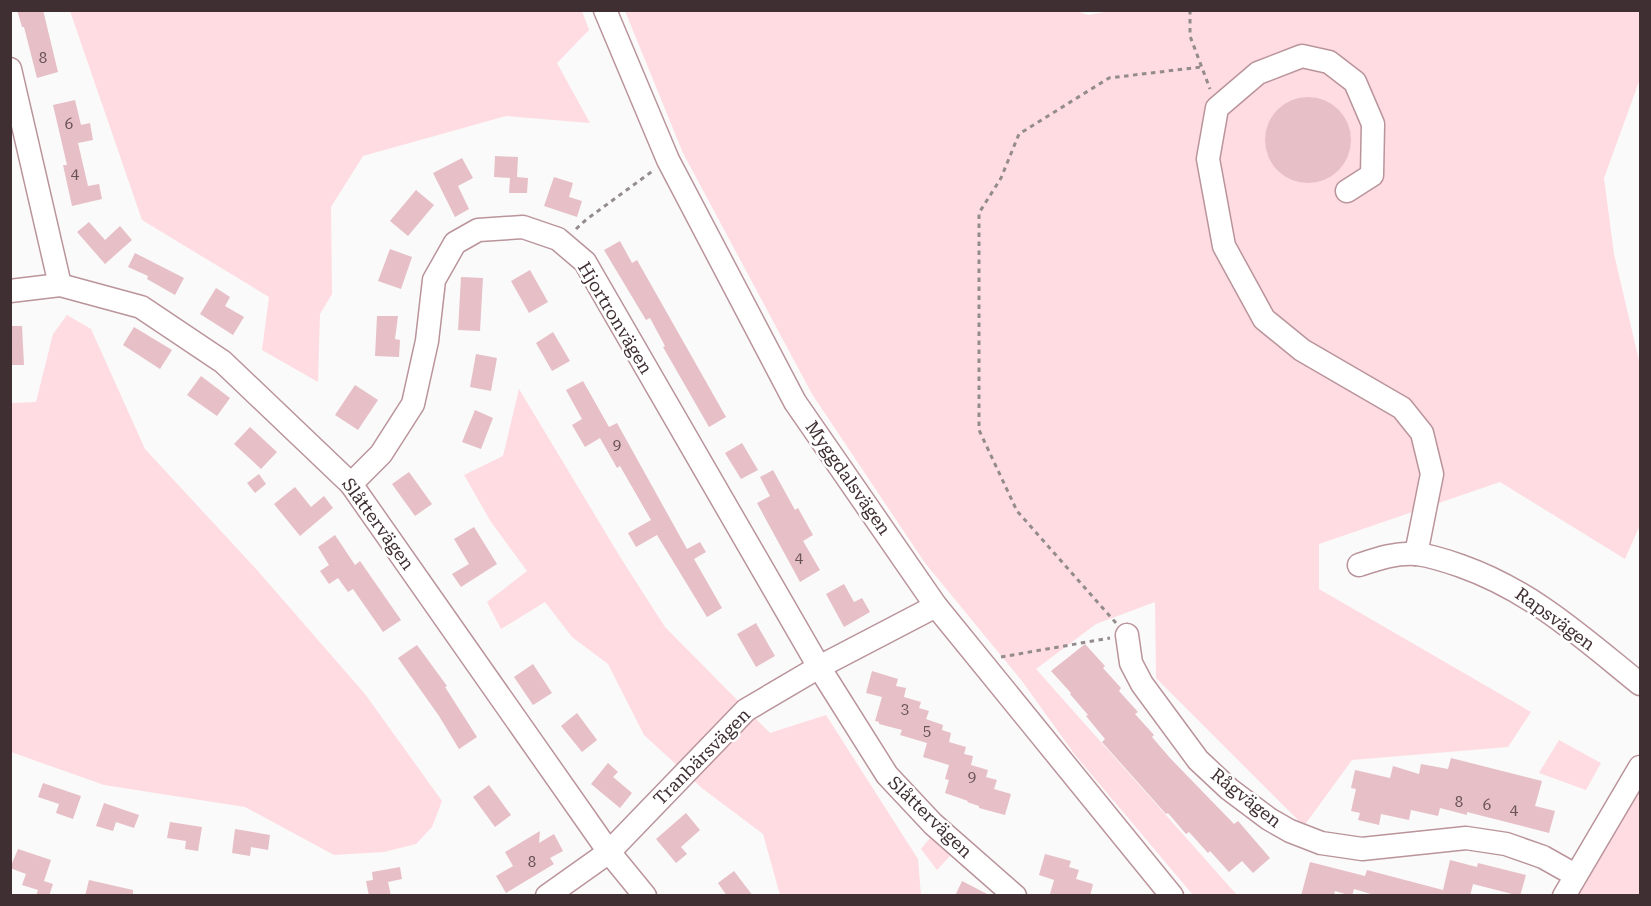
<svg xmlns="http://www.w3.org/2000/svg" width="1651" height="906" font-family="'Roboto Serif',serif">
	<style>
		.green { fill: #fedce2 }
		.building { fill: #e7bfc7 }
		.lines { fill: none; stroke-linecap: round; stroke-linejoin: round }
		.minor-casing { stroke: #ba949b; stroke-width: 25 }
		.path { stroke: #938b8c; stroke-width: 3; stroke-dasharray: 4.5 4.5; stroke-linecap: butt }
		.minor { stroke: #fff; stroke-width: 22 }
		.labels { text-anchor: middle; stroke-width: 5; stroke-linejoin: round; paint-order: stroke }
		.number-label { font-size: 15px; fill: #695357 }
		.street-label { font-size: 18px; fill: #3f2f32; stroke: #fff }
	</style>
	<rect width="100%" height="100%" fill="#fafafa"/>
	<g class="green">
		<polygon points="1074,10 1088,15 1115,10 1640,11 1640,79 1604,178 1614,254 1640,365 1640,525 1625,559 1500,482 1319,544 1319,589 1531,712 1508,747 1352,760 1304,826 1156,678 1155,602 1096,624 1036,669 1237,895 1193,895 1075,755 1022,681 925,563 812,394 683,153 625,11"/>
		<polygon points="70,11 582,11 589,30 557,63 590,123 506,116 363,156 331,207 332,294 320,314 318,382 262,350 269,297 142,220"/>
		<polygon points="67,315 91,329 145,449 257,570 365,694 442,801 432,827 416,844 384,852 334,855 245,807 104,785 11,752 11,403 36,402 53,334"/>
		<polygon points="519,389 622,560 665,627 770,733 826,715 918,859 921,895 780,895 763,834 703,789 644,735 608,664 572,637 545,602 501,629 487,602 527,571 491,522 464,475 503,456"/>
		<polygon points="1559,740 1601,763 1586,790 1539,773"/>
		<polygon points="1640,786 1640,895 1576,896"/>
		<polygon points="930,838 950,856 937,870 921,849"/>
	</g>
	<g class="building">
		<polygon points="17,10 43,10 58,72 37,78 24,27 22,27"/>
		<circle cx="1308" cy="140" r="43"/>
		<polygon points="75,100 81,125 90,123 93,140 78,143 88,186 99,184 102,199 72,206 63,165 67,165 53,105"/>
		<polygon points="495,156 518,157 517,177 528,178 527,193 509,193 510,178 494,177"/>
		<polygon points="462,158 473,178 458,186 469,209 455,217 433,173"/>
		<polygon points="554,177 573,183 569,197 582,201 577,217 544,206"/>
		<polygon points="416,190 434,205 408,236 390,221"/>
		<polygon points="89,222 105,240 120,226 132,240 105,264 77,232"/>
		<polygon points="620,241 632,263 637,260 726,417 709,427 663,347 665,346 650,318 646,320 604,250"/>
		<polygon points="390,249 412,257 401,289 378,281"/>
		<polygon points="135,253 184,278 175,295 147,279 148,276 128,267"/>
		<polygon points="530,270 548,302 529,313 511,281"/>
		<polygon points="461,277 483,278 480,331 458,330"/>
		<polygon points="216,288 230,297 225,306 244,317 233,335 200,314"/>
		<polygon points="377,316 398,316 395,339 400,340 399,357 375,356"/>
		<polygon points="10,326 22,326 24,365 10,365"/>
		<polygon points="134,327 172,350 160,369 123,345"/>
		<polygon points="553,332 570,361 552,371 536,343"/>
		<polygon points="476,354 497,358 491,391 470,387"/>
		<polygon points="201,376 230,398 217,416 187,395"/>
		<polygon points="583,381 609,427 617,423 687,549 700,542 706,552 694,559 722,608 707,617 657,535 636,547 628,533 651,520 620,466 617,468 600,438 585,447 572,425 582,419 566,390"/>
		<polygon points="355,385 378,400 358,430 335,415"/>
		<polygon points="475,410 493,418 481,449 462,442"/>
		<polygon points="250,427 277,452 261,469 234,444"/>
		<polygon points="742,443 758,470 741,479 725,453"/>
		<polygon points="773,470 795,510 798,508 813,535 803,541 820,570 800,582 757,503 770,496 760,477"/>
		<polygon points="409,472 432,504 415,516 392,484"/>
		<polygon points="259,474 266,484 255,493 247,483"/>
		<polygon points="295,487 311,507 324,496 333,508 300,536 274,504"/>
		<polygon points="474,527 497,564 461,587 452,574 469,564 454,539"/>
		<polygon points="335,535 355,565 360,561 401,620 383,632 353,589 348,592 338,578 329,584 320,571 329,565 318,547"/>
		<polygon points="844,584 854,602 862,598 870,612 844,627 826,594"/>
		<polygon points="756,623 775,656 756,667 737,634"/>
		<polygon points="1085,644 1105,666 1103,668 1121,688 1119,691 1138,712 1135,714 1154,735 1152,737 1170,758 1234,824 1238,821 1270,858 1253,873 1242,861 1229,872 1210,851 1208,853 1189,832 1186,834 1168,813 1166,814 1102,742 1105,739 1086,716 1088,715 1070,694 1071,693 1051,671"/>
		<polygon points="417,645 447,686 445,687 477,737 459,749 439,716 398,658"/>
		<polygon points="533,664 552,693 533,705 514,677"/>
		<polygon points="872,671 898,679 896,686 906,688 904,697 921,702 919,708 929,711 926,719 943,725 942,730 951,733 949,742 966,747 964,754 973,756 971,765 988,770 986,777 997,780 994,789 1011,794 1005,815 979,808 979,806 967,802 968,801 945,793 949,780 945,779 949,765 923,757 927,743 900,735 902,730 879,724 879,722 875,721 882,697 866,693"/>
		<polygon points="577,713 597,740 582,752 561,726"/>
		<polygon points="1451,758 1542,781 1535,806 1555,811 1549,833 1467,812 1467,815 1440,808 1438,816 1411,810 1409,820 1381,814 1379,825 1358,820 1360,813 1351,811 1356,789 1351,788 1355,770 1390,778 1393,766 1419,774 1421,764 1448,769"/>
		<polygon points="608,763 618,772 613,777 632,793 620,808 591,784"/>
		<polygon points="43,783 81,796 73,819 56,813 59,804 38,797"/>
		<polygon points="489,785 511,815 495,827 473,797"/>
		<polygon points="104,803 139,815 134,828 116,822 113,831 96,826"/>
		<polygon points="686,813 700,830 681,847 687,854 676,863 656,839"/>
		<polygon points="170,822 202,827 198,851 185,849 186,841 167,838"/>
		<polygon points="235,829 270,835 268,850 251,847 250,856 232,853"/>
		<polygon points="540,831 539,843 554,834 563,851 550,858 554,864 506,893 496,876 513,866 505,852"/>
		<polygon points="18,849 51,860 44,881 53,884 49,896 36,896 38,890 22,885 26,874 10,868"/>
		<polygon points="1045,854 1071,861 1069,867 1079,870 1076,879 1093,884 1090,896 1057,896 1050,894 1054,880 1039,875"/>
		<polygon points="1450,860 1477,867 1478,863 1526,875 1520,896 1473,884 1470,896 1377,896 1354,889 1352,896 1335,891 1334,896 1301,896 1310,862 1365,876 1367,870 1443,890"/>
		<polygon points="400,867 402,879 388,882 391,896 369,896 366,881 373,880 372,872"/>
		<polygon points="734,871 753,896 727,896 718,883"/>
		<polygon points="89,880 133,890 133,896 85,896"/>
		<polygon points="962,881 991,896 955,896"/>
	</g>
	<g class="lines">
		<defs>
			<g id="minor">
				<polyline points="605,10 668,160 795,402 936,606 1172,896"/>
				<polyline points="10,69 60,285"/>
				<polyline points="1347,191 1372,175 1373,124 1355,82 1329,62 1302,56 1258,73 1217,108 1208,159 1224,246 1264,319 1302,350 1402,408 1422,433 1432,474 1416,554"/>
				<polyline points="10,291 60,285 141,307 223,362 351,484 609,852 645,896"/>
				<polyline points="351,484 381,454 413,404 427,341 434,280 455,243 478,230 523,227 558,239 585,262 819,667 887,775 933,824 1015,896"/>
				<path d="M1359 565C1377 559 1397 552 1417 554 1431 556 1447 561 1461 566 1532 591 1583 638 1640 684"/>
				<polyline points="1127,635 1131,663 1142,684 1198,760 1229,789 1269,819 1290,831 1321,843 1362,849 1466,838 1506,844 1543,857 1575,875"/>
				<polyline points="547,896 609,852 746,710 819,667 936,606"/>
				<polyline points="1564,896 1640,767"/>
			</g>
		</defs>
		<use href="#minor" class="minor-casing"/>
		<g class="path">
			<polyline points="1190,10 1190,36 1210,89"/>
			<polyline points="576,229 587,219 654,170"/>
			<polyline points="1116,623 1017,511 979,430 979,213 1001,178 1019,134 1109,78 1201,67"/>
			<polyline points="1001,657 1110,638"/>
		</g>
		<use href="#minor" class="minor"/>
	</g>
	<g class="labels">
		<g class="number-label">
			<text x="43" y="63">8</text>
			<text x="69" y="129">6</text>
			<text x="75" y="179">4</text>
			<text x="617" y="450">9</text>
			<text x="799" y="563">4</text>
			<text x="905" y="714">3</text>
			<text x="927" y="736">5</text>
			<text x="972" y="782">9</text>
			<text x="1459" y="807">8</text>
			<text x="1487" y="810">6</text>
			<text x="1514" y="815">4</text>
			<text x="532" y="867">8</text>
		</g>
		<g class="street-label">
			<text transform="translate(615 318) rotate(59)" y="6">Hjortronvägen</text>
			<text transform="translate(848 478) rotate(55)" y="6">Myggdalsvägen</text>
			<text transform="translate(378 524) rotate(54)" y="6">Slåttervägen</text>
			<text transform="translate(1555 619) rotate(36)" y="6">Rapsvägen</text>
			<text transform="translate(702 757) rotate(-45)" y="6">Tranbärsvägen</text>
			<text transform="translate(1246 798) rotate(38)" y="6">Rågvägen</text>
			<text transform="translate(930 817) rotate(44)" y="6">Slåttervägen</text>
		</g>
	</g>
	<rect width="1651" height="906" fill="none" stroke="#3f2f32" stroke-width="24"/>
</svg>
